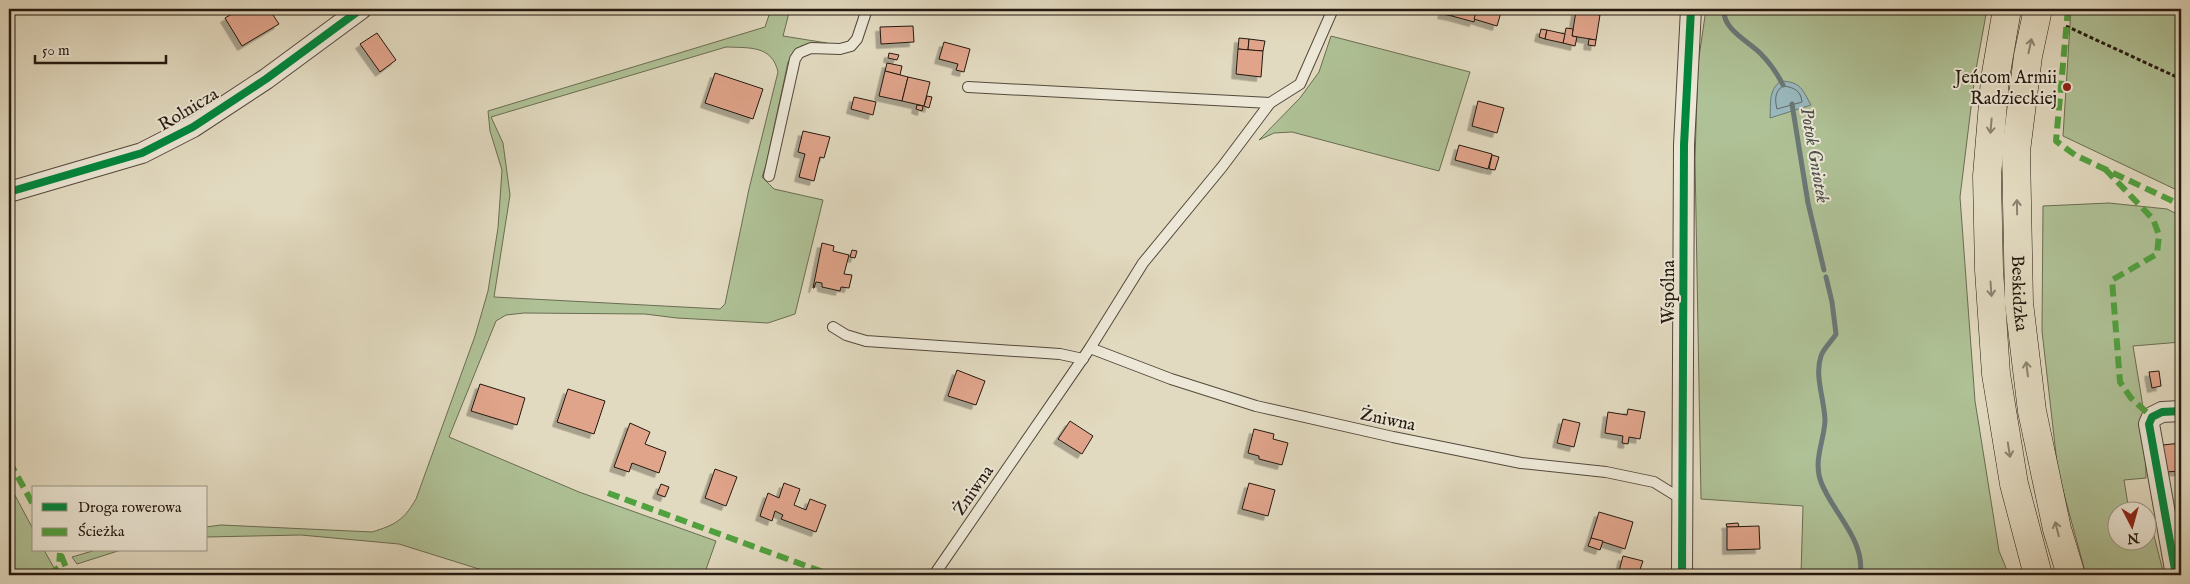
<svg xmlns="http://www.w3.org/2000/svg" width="2190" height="584" font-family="'IM FELL English',serif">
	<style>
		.green { fill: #afc196; stroke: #6a6d52; fill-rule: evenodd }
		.water { fill: #99b8bd; stroke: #6a7877 }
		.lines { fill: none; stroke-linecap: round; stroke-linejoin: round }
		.shore { stroke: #5e6866; stroke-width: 1 }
		.stream { stroke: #6a7877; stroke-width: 5 }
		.building { fill: #e0a48b; stroke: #24190f; filter: url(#shadow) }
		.service-casing { stroke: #54493b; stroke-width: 12 }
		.minor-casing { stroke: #54493b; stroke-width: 22 }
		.primary-casing { stroke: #24190f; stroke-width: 29 }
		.path { stroke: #24190f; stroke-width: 3; stroke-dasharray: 4 2.5; stroke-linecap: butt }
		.service { stroke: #ece7d6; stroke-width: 10 }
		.minor { stroke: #ece7d6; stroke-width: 20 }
		.primary { stroke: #e2dac0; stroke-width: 28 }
		.quiet { stroke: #50a13f; stroke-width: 6; stroke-dasharray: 12 6; stroke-linecap: butt }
		.cycleway-casing { stroke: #ece7d6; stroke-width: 11 }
		.cycleway { stroke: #00873e; stroke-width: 8 }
		.oneway { stroke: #8c8370 }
		.poi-dot { fill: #8f2418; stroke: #ece7d6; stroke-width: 2 }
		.labels { text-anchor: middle; stroke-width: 4; stroke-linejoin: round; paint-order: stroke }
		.poi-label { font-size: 18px; fill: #24190f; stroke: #ece7d6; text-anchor: end }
		.street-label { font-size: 18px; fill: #24190f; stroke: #ece7d6 }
		.water-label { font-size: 19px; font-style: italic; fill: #4d514c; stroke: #ece7d6 }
	</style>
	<defs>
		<filter id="shadow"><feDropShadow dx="-4.5" dy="4.5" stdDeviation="0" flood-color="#0004"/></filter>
	</defs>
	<rect width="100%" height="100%" fill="#e2dac0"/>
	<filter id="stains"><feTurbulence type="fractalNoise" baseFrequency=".004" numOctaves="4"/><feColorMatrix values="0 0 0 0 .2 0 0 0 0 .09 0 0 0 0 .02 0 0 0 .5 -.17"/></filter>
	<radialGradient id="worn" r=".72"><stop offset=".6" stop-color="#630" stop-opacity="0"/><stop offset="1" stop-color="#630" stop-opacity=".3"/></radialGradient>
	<g class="green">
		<path d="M771 9H790L783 36 827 43 801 46 788 62 766 165 762 177 774 189 823 200 795 314 768 323 677 318 645 314 524 313 506 315 496 321 449 437 579 492 716 541 704 575H498L399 544 301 535 206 537V527L221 525 372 532C395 525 404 520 416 499L475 336 488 291 498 228 502 170 490 131 488 111 765 27ZM726 47C749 48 772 45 778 72L749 189 725 304 720 309 494 297 510 195 503 143 491 117Z"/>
		<polygon points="1706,9 1987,9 1975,75 1960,197 1975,401 1999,551 2009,575 1801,575 1803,506 1701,499 1695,159 1698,64"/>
		<polygon points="2071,9 2181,9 2181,192 2063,136"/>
		<polygon points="1331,36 1470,72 1439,171 1292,132 1274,133 1259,140 1300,98 1319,72"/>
		<polygon points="2109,203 2167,209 2181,216 2181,342 2133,346 2145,419 2146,478 2124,480 2129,511 2118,512 2118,542 2148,542 2148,524 2151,524 2164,575 2086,575 2058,472 2042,331 2043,206"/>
		<polygon points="9,484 34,531 34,550 44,550 58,575 9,575"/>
		<polygon points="96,550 121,550 77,564 72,557"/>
	</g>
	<path class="water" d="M1781 81C1801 82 1802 89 1811 105L1770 118C1771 104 1768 90 1781 81Z"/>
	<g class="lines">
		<path class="shore" d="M1783 86C1794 87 1801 91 1802 102L1777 109C1775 101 1774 91 1783 86Z"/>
		<g class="stream">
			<path d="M1724 9C1722 29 1748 41 1760 53 1770 63 1777 73 1783 85"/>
			<polyline points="1792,104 1808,203 1824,270"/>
			<path d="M1826 277 1832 302 1836 334C1832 341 1823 349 1821 356 1814 376 1825 401 1825 421 1824 441 1813 461 1821 482 1832 512 1866 540 1860 575"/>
		</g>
	</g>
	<g class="building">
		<polygon points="240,9 269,9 279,24 242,46 225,18"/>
		<polygon points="1444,9 1455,9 1452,16 1442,14"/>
		<polygon points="1455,9 1477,9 1474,22 1452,16"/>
		<polygon points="1477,9 1502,9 1497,26 1474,19"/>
		<polygon points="1576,11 1600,15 1596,40 1572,36"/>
		<polygon points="913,26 914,42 881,44 880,27"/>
		<polygon points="1566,28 1573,29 1572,36 1577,37 1575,46 1563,43"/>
		<polygon points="1541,29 1547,30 1545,39 1539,37"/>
		<polygon points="1547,30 1565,34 1563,43 1545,39"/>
		<polygon points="377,33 396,60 380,72 360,44"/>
		<polygon points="1239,38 1249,39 1248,50 1238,49"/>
		<polygon points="1249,39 1265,41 1263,51 1248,50"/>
		<polygon points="1589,39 1596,40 1595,46 1588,45"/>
		<polygon points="944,42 970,49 964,72 956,70 958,64 939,59"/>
		<polygon points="1238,49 1263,51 1261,77 1236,74"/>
		<polygon points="889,53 899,55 897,60 888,58"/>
		<polygon points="887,63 902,66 900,75 885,71"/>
		<polygon points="885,71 908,77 902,101 879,96"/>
		<polygon points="715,73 763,89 753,119 705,103"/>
		<polygon points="908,77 930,82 924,106 902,101"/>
		<polygon points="927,96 932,97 929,108 924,106"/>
		<polygon points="854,97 876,102 873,115 851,109"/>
		<polygon points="1478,101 1504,108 1497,133 1472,126"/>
		<polygon points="917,105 923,106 922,111 916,109"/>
		<polygon points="803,131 830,137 824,158 820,157 814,181 799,177 805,154 798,152"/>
		<polygon points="1459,145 1492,154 1488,169 1455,160"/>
		<polygon points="1492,155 1499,157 1495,170 1489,169"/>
		<polygon points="822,243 834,246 833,251 849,255 844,274 852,275 849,288 841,287 840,291 822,287 822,283 816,282 814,288 813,288"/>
		<polygon points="852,250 857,251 855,258 850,257"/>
		<polygon points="957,370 985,381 976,405 948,396"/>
		<polygon points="2159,371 2161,386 2152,388 2149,372"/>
		<polygon points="480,384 525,398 517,425 471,411"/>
		<polygon points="568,389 605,401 594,434 557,422"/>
		<polygon points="1628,409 1645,412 1640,439 1629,437 1628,444 1622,443 1623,436 1605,433 1608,412 1627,415"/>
		<polygon points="1563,419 1580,423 1574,447 1557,443"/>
		<polygon points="1070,421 1093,436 1082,454 1058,439"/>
		<polygon points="630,423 650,432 645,444 666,452 659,473 632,463 629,472 614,467"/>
		<polygon points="1254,429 1274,434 1273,439 1288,443 1282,465 1259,459 1259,456 1248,453"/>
		<polygon points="2181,443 2181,471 2165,472 2163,445"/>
		<polygon points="715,469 737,477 726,506 705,498"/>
		<polygon points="784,483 800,489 794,505 806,510 810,499 826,505 816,532 781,519 783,515 775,511 772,521 760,516 768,493 779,498"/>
		<polygon points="1249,483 1275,490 1268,516 1242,509"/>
		<polygon points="661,484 669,487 665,497 657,494"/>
		<polygon points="1599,512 1633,522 1625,549 1591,538"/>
		<polygon points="1738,523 1739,527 1727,527 1726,524"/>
		<polygon points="1759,526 1760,549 1727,550 1727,527"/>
		<polygon points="1591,538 1603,541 1600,550 1588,546"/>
		<polygon points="1623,556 1643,561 1638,575 1618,575"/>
		<rect x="1760" y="570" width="20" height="5"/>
	</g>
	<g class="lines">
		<defs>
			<g id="service">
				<polyline points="968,87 1270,103"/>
				<polyline points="769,176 795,59 799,53 811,48 840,49 851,46 857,39 867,9"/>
				<polyline points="833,327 846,335 866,341 1060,354 1083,359"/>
				<polyline points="1090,348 1171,379 1256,406 1393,437 1521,463 1606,472 1654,482 1683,500"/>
				<polyline points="934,575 1090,348 1143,263 1222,167 1270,103 1300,84 1333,9"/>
			</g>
			<g id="minor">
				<polyline points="9,192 142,153 193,127 266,79 361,9"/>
				<polyline points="1682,575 1684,145 1691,9"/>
				<polyline points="2176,575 2149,424 2152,417 2162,412 2181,411"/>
			</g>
			<g id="primary">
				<polyline points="2007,9 1995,79 1987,176 1989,270 1996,374 2014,484 2038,575"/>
				<path id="s1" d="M2038 9 2028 56 2016 151 2019 303 2032 411 2057 529 2071 575"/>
			</g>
		</defs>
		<use href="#service" class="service-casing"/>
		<use href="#minor" class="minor-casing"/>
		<use href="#primary" class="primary-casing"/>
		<polyline class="path" points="2066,26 2181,79"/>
		<use href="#service" class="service"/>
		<use href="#minor" class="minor"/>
		<use href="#primary" class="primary"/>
		<g class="quiet">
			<polyline points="2068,9 2056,141 2075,155 2181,205"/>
			<polyline points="2105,169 2153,219 2159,235 2157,254 2112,280 2120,382 2131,398 2152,417"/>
			<polyline points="9,461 34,506"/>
			<polyline points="608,493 831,575"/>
			<polyline points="61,555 69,575"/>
			<polyline points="49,575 59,567 60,553"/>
		</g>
		<defs>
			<g id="cycleway">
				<polyline points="9,192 142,153 193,127 266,79 361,9"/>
				<polyline points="1682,575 1684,145 1691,9"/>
				<polyline points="2176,575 2149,424 2152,417 2162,412 2181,411"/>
			</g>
		</defs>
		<use href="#cycleway" class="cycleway-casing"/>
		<use href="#cycleway" class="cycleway"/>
	</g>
	<defs><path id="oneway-shaft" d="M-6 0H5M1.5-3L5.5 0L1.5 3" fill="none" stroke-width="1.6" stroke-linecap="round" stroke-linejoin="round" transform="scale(1.25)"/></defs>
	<g class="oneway">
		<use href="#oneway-shaft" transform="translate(2030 46) rotate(-78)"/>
		<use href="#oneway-shaft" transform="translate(1991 126) rotate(95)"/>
		<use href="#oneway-shaft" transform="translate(2017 207) rotate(-91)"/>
		<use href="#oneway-shaft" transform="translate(1991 289) rotate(86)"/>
		<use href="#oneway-shaft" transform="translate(2027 369) rotate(-97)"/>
		<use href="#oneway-shaft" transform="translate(2009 450) rotate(81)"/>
		<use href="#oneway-shaft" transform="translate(2057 529) rotate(-104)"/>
	</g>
	<circle class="poi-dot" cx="2067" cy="87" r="5"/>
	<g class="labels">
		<g class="poi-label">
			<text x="2057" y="83">Jeńcom Armii<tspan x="2057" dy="21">Radzieckiej</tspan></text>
		</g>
		<g class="street-label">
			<text transform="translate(188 109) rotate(-31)" y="6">Rolnicza</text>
			<text transform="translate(1668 292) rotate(-90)" y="6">Wspólna</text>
			<text dy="6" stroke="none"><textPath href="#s1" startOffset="286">Beskidzka</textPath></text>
			<text transform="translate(1388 419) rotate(12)" y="6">Żniwna</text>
			<text transform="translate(973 490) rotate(-55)" y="6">Żniwna</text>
		</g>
		<g class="water-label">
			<text transform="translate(1816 155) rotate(80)" y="7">Potok Gniotek</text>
		</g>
	</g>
	<rect width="2190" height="584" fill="none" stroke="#e2dac0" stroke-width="30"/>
	<rect x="10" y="10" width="2170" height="564" fill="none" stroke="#24190f" stroke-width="2.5"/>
	<rect x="15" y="15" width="2160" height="554" fill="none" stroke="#24190f"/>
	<rect x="32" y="486" width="175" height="65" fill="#ece7d6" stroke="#9c9586"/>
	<rect x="42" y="503" width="25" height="8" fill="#00873e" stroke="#9c9586"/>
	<text x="78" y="512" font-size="15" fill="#24190f">Droga rowerowa</text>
	<rect x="42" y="528" width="25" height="8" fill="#50a13f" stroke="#9c9586"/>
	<text x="78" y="536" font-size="15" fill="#24190f">Ścieżka</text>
	<g transform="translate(2132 526) rotate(174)"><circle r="24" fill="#ece7d6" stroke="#9c9586"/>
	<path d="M0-4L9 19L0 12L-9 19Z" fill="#8f2418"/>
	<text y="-8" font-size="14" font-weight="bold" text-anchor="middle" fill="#24190f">N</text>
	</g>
	<path d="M35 55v8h131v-8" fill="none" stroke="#24190f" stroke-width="2.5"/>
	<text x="42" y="55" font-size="15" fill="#24190f" stroke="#ece7d6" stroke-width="4" paint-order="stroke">50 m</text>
	<rect width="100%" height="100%" filter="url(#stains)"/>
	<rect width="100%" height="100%" fill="url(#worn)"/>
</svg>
